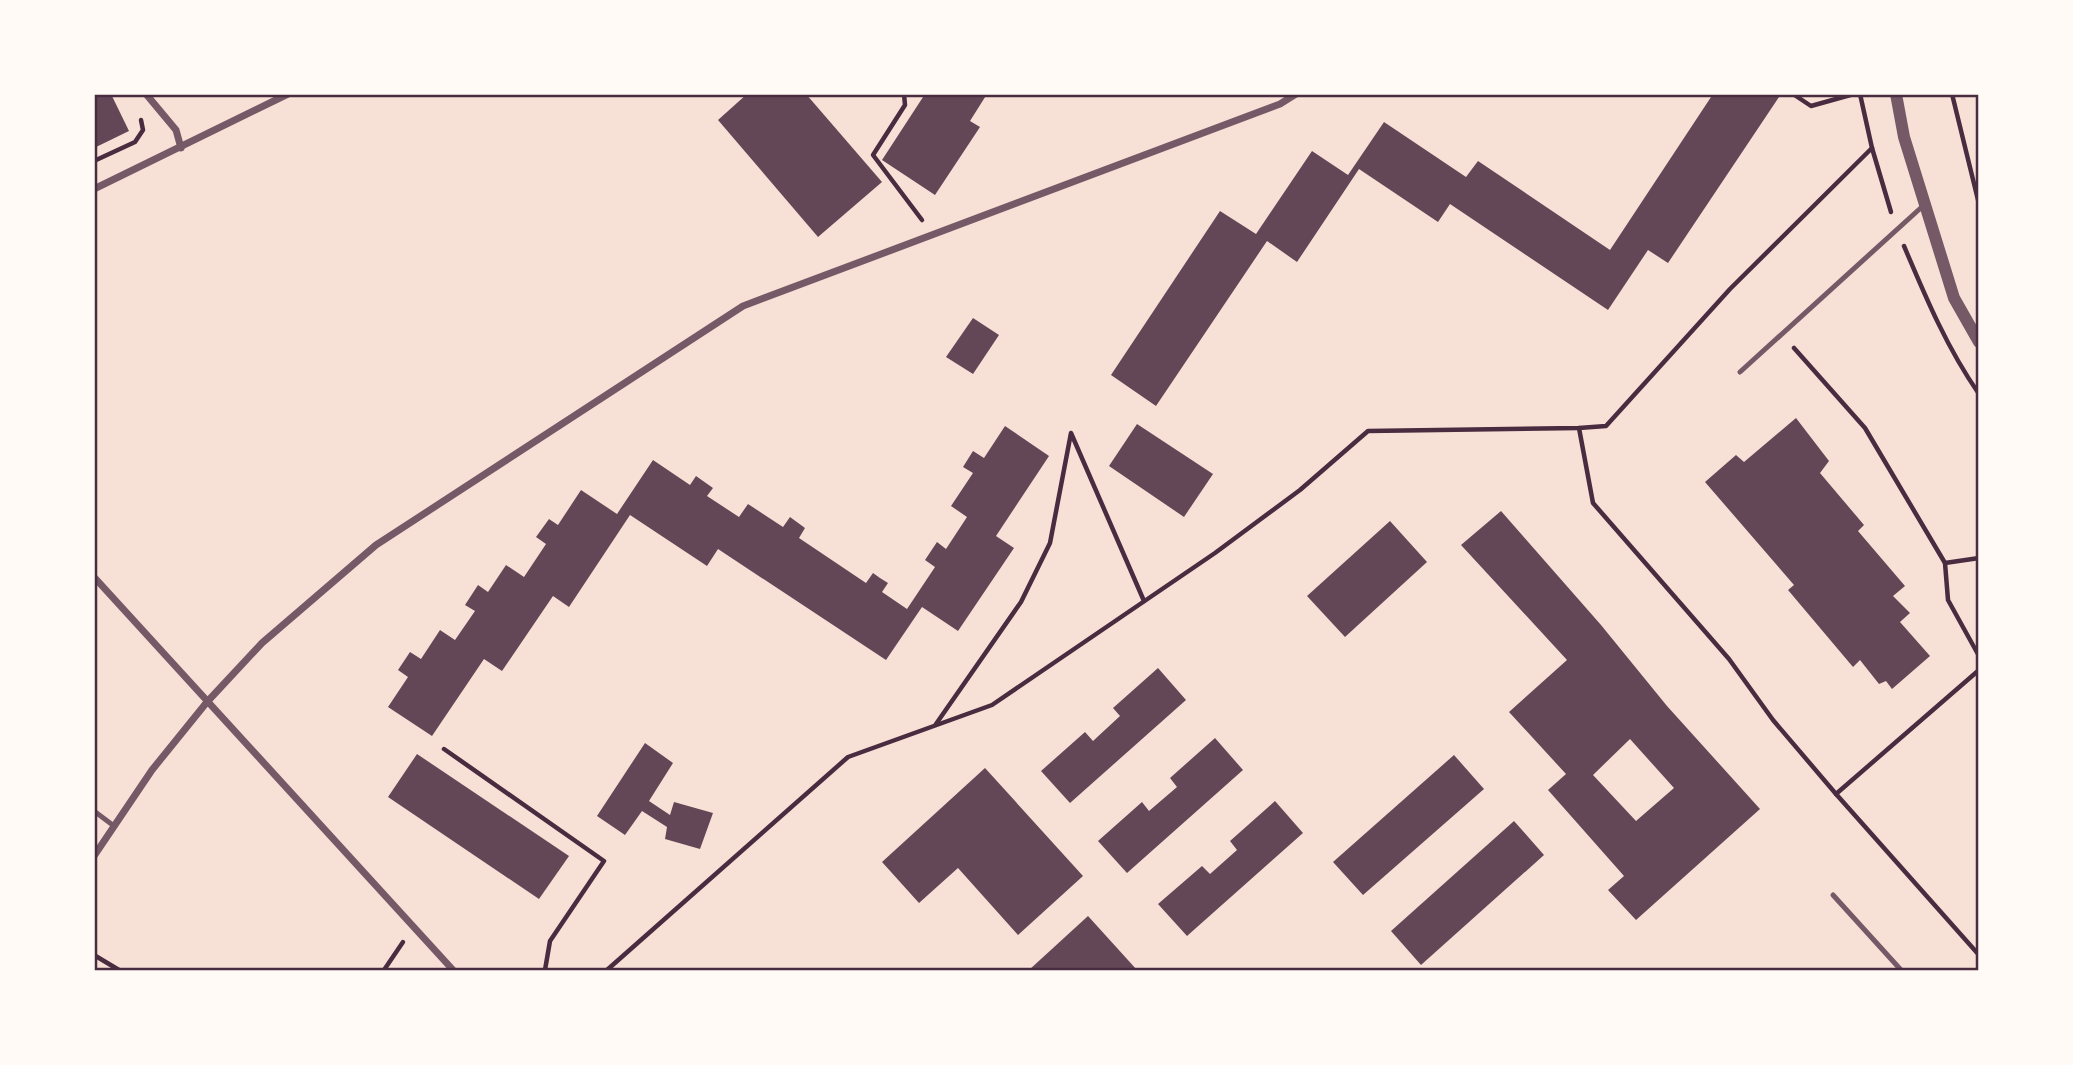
<svg xmlns="http://www.w3.org/2000/svg" width="2073" height="1065" font-family="'Work Sans',sans-serif">
	<style>
		.building { fill: #644757; fill-rule: evenodd }
		.lines { fill: none; stroke-linecap: round; stroke-linejoin: round }
		.path { stroke: #4a2c40; stroke-width: 4.5 }
		.service { stroke: #755966; stroke-width: 5 }
		.minor { stroke: #755966; stroke-width: 7 }
		.tertiary { stroke: #755966; stroke-width: 12 }
		.neatline { fill: none; stroke: #4a2c40; stroke-width: 2.5 }
	</style>
	<rect width="100%" height="100%" fill="#f7e1d7"/>
	<g class="building">
		<polygon points="94,94 111,94 129,131 94,148"/>
		<polygon points="747,94 806,94 882,182 818,237 718,120"/>
		<polygon points="925,94 987,94 970,121 980,127 935,195 882,160"/>
		<polygon points="1713,94 1774,94 1779,97 1668,263 1648,250 1608,310 1450,204 1438,222 1359,169 1297,262 1267,241 1156,406 1111,375 1220,211 1256,234 1312,151 1348,175 1384,122 1466,177 1478,161 1610,250"/>
		<polygon points="973,318 999,335 973,374 946,357"/>
		<polygon points="1796,418 1829,461 1820,473 1864,525 1858,531 1905,586 1893,596 1910,613 1900,622 1930,656 1892,689 1886,681 1879,684 1860,660 1853,667 1788,590 1794,585 1705,482 1736,455 1744,462"/>
		<polygon points="1137,424 1213,474 1184,517 1109,466"/>
		<polygon points="1005,426 1049,456 996,536 1014,548 958,631 922,607 886,660 718,549 707,566 630,515 569,607 553,596 502,671 484,659 432,736 388,707 408,677 398,670 410,652 421,659 440,630 455,640 475,611 465,605 478,585 488,592 506,565 524,577 546,544 536,537 549,519 558,525 581,490 617,514 653,460 690,485 696,476 713,488 707,496 739,517 748,504 783,527 790,517 805,528 799,538 866,583 873,573 880,578 888,583 882,592 907,609 935,567 925,560 937,542 946,549 967,517 951,506 973,473 963,467 973,451 984,458"/>
		<path d="M1501 511 1601 625 1667 706 1760 809 1636 920 1608 890 1624 876 1548 790 1566 774 1509 712 1567 660 1461 545ZM1630 739 1674 788 1636 821 1593 775Z"/>
		<polygon points="1390,521 1427,562 1345,637 1307,596"/>
		<polygon points="1158,668 1186,700 1070,803 1041,771 1085,732 1093,741 1120,716 1113,708"/>
		<polygon points="1215,738 1243,770 1127,873 1098,841 1142,802 1149,811 1177,787 1170,778"/>
		<polygon points="645,743 673,763 649,801 670,815 674,802 713,813 700,849 665,839 667,827 642,811 625,835 597,816"/>
		<polygon points="417,754 569,856 539,899 388,797"/>
		<polygon points="1454,755 1484,789 1363,895 1333,862"/>
		<polygon points="985,768 1083,876 1018,935 958,868 919,903 882,862"/>
		<polygon points="1275,801 1303,833 1187,936 1158,904 1202,866 1210,874 1237,850 1230,841"/>
		<polygon points="1514,821 1544,855 1421,965 1391,931"/>
		<polygon points="1088,916 1137,970 1029,970"/>
	</g>
	<g class="lines">
		<g class="path">
			<polyline points="904,94 905,105 873,155 922,220"/>
			<polyline points="1793,94 1811,106 1854,94"/>
			<polyline points="1860,94 1872,148 1891,212"/>
			<polyline points="1952,94 1979,204"/>
			<polyline points="94,161 135,142 143,130 141,120"/>
			<path d="M1904 246C1926 298 1947 348 1979 394"/>
			<polyline points="1794,348 1865,428 1945,563 1948,600 1979,656"/>
			<polyline points="1579,428 1593,503 1729,659 1773,720 1836,794 1979,955"/>
			<polyline points="1945,563 1979,558"/>
			<polyline points="936,724 1021,602 1050,543 1071,433 1144,601"/>
			<polyline points="444,749 604,861 550,941 545,970"/>
			<polyline points="1836,794 1979,670"/>
			<polyline points="94,955 119,970"/>
			<polyline points="384,970 403,942"/>
			<polyline points="607,970 848,757 992,705 1215,553 1300,490 1368,431 1579,428 1606,426 1730,289 1872,148"/>
		</g>
		<g class="service">
			<polyline points="1740,372 1924,205"/>
			<polyline points="94,811 114,826"/>
			<polyline points="1833,895 1901,970"/>
		</g>
		<g class="minor">
			<polyline points="146,94 176,130 181,148"/>
			<polyline points="94,189 288,94"/>
			<polyline points="94,577 453,970"/>
			<polyline points="94,856 152,770 207,702 262,643 376,545 743,306 1280,104 1296,94"/>
		</g>
		<polyline class="tertiary" points="1896,94 1904,137 1954,298 1979,342"/>
	</g>
	<rect width="2073" height="1065" fill="none" stroke="#fffaf5" stroke-width="192"/>
	<rect x="96" y="96" width="1881" height="873" class="neatline"/>
</svg>
